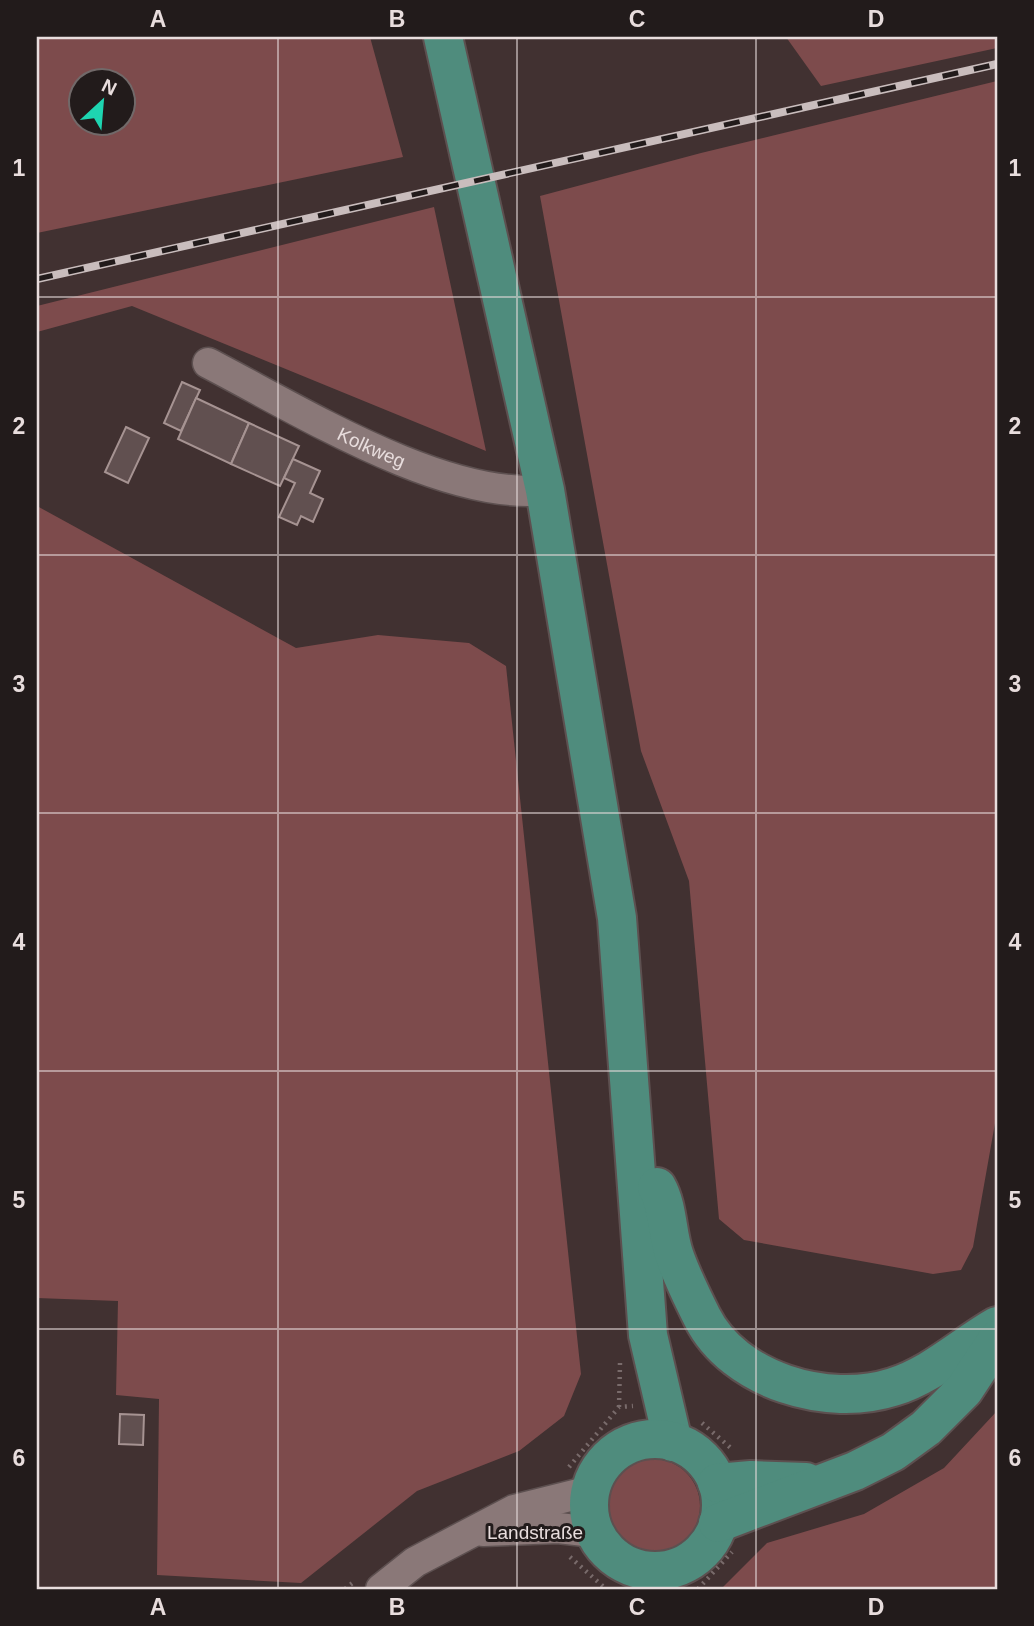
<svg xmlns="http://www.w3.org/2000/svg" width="1034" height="1626" font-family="Arial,sans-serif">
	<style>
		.green { fill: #7d4b4c; fill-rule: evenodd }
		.building { fill: #615050; stroke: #a69392; stroke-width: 2 }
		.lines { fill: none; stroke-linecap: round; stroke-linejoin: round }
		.minor-casing { stroke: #5d5050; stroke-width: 33 }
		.major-casing { stroke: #5d5050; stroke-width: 42 }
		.path { stroke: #796b6b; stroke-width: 4.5; stroke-dasharray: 2 5; stroke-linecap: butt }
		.minor { stroke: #8a7878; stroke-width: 30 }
		.major { stroke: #4f8c7d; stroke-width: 38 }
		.rail-casing { stroke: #c9bdbd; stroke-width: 8 }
		.rail { stroke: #221b1b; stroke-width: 5; stroke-dasharray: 16; stroke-linecap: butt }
		.grid { fill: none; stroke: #e8dddd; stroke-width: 2; stroke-opacity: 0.55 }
		.labels { text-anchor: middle; stroke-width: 6; stroke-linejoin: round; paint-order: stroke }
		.street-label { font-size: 19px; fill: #e8dddd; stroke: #221b1b }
		.neatline { fill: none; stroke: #e8dddd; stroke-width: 2.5 }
		.grid-label { font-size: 23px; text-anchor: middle; font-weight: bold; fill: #e8dddd }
	</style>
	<rect width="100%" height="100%" fill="#413131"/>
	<g class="green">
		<path d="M37 37H370L403 157 37 233ZM122 80V122H80V80Z"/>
		<polygon points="786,37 997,37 997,48 821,86"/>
		<polygon points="997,81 997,1112 973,1247 961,1270 933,1274 744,1240 719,1219 689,881 641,751 540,196 701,153"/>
		<polygon points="434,207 486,451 132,306 37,332 37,306"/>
		<polygon points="37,506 296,648 378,635 469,643 506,666 581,1374 564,1416 519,1451 417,1491 301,1583 157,1575 159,1399 116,1395 118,1301 37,1298"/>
		<polygon points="997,1411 997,1589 721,1589 767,1543 864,1514 944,1468"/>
		<circle cx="653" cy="1506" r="47"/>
	</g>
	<g class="building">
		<polygon points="182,382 200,390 181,431 164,423"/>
		<polygon points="196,398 249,423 231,464 178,439"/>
		<polygon points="249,423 299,446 280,486 231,464"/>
		<polygon points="126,427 149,438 128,483 105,472"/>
		<polygon points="293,459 320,471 310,493 323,499 313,522 301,516 297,525 279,517 295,483 284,478"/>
		<polygon points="120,1414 144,1415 143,1445 119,1444"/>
	</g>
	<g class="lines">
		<defs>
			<g id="minor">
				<path id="s1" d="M208 363C299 410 444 501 545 490"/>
				<polyline points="483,1531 558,1528 594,1532"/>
				<polyline points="381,1589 415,1562 514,1510 590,1491"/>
			</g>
			<g id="major">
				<polyline points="443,37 545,490 617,918 648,1335 673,1442"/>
				<path d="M657 1187C668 1206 667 1233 674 1254 681 1275 692 1297 702 1317 734 1381 828 1408 893 1387 932 1375 962 1346 997 1326"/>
				<circle cx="655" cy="1505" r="66"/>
				<polyline points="717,1483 751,1480 806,1482"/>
				<polyline points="718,1523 855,1471 893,1452 926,1428 964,1390 997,1340"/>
			</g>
		</defs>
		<use href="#minor" class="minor-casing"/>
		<use href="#major" class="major-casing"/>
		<g class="path">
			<polyline points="619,1407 620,1363"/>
			<polyline points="702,1423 732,1449"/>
			<polyline points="569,1467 619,1407 633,1406"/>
			<polyline points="570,1557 606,1589"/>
			<polyline points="345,1589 355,1581"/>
			<polyline points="698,1589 732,1552"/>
		</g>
		<use href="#minor" class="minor"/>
		<use href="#major" class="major"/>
		<defs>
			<polyline id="rail" points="37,279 997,64"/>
		</defs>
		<use href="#rail" class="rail-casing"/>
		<use href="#rail" class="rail"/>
	</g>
	<path class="grid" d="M278 37V1589M517 37V1589M756 37V1589M37 297H997M37 555H997M37 813H997M37 1071H997M37 1329H997"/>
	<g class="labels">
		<g class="street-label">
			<text dy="7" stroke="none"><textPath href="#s1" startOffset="184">Kolkweg</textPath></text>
			<text x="535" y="1539">Landstraße</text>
		</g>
	</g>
	<rect width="1034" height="1626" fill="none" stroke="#221b1b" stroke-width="77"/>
	<g transform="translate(102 102) rotate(26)"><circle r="33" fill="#221b1b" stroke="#716969" stroke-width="2"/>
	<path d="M0-5L12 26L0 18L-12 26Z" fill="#1ed5b1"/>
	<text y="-10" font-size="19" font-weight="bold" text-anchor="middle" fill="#e8dddd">N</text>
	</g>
	<rect x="38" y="38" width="958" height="1550" class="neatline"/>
	<g class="grid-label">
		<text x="158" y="27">A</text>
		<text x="397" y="27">B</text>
		<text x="637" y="27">C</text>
		<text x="876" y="27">D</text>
		<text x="19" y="176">1</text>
		<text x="1015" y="176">1</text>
		<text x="19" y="434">2</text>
		<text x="1015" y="434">2</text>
		<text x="19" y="692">3</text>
		<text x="1015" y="692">3</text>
		<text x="19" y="950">4</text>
		<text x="1015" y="950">4</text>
		<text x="19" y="1208">5</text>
		<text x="1015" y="1208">5</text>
		<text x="19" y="1466">6</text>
		<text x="1015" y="1466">6</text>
		<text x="158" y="1615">A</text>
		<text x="397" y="1615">B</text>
		<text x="637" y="1615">C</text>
		<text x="876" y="1615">D</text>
	</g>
</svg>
